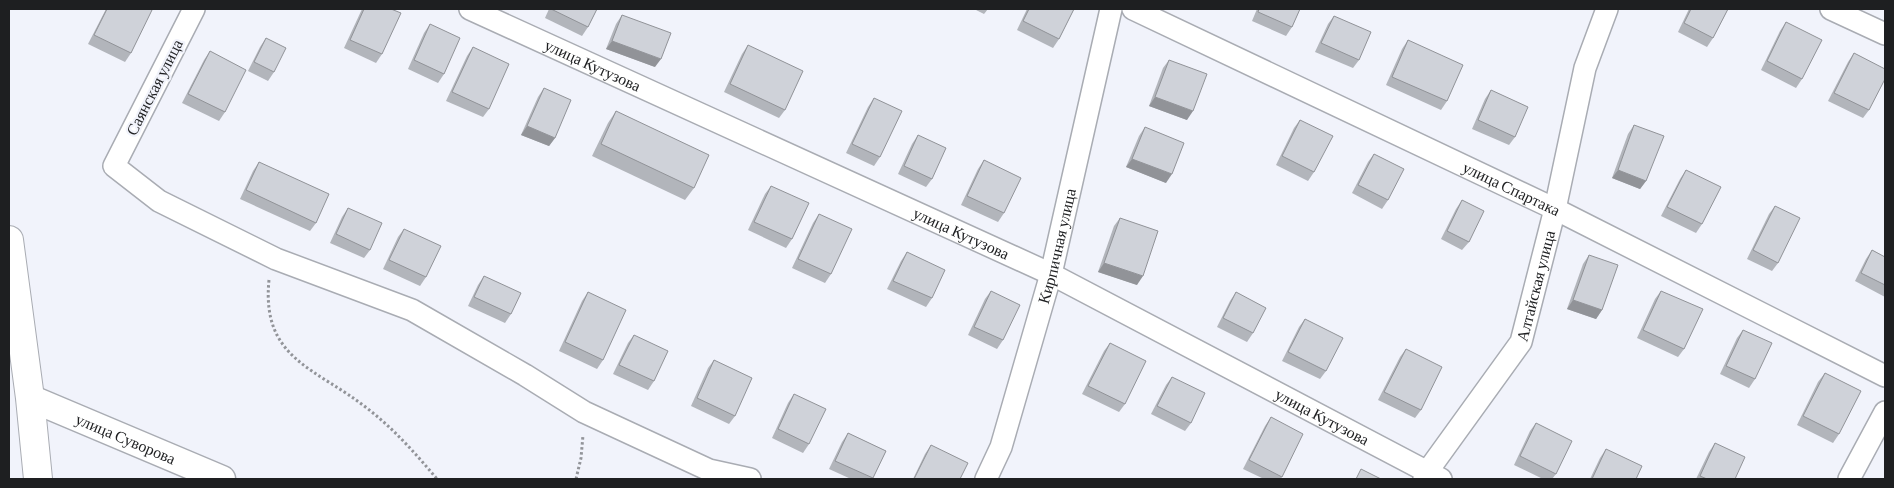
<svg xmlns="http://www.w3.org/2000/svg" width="1894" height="488" font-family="'Crimson Pro',serif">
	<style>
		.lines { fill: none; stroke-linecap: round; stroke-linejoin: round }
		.minor-casing { stroke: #a9acb3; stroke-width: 24 }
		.tertiary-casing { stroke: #a9acb3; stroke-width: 29 }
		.primary-casing { stroke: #a9acb3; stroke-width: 30 }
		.path { stroke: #929499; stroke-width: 3; stroke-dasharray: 2.5 2.5; stroke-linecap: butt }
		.minor { stroke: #fff; stroke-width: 21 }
		.tertiary { stroke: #fff; stroke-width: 26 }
		.primary { stroke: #fff; stroke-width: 28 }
		.wall { fill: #b2b5bb }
		.shaded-wall { fill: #919398 }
		.building { fill: #cfd2d9; stroke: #919398 }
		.labels { text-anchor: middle; stroke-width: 4.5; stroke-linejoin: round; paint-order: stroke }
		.street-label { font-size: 16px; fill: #1e1f21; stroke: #f1f3fb }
	</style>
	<rect width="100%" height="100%" fill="#f1f3fb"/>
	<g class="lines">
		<defs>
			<g id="minor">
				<polyline points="194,9 114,166 159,201 276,259 412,310 525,375 584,412 709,470 750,479"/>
				<path id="s1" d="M470 9 1051 274 1441 479"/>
				<path id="s2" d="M1133 9 1555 209 1885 376"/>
				<polyline points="1831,9 1885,34"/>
				<path id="s3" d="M986 479 1001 447 1051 274 1111 9"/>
				<path id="s4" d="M1424 479 1427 472 1521 342 1555 209 1585 68 1607 9"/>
				<polyline points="1849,479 1885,412"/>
			</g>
			<g id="tertiary">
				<path id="s5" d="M30 398 222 479"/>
			</g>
			<polyline id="primary" points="9,240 30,398 38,479"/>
		</defs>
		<use href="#minor" class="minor-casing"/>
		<use href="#tertiary" class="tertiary-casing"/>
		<use href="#primary" class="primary-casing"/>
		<g class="path">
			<path d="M269 280C261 360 317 368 368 409 394 429 416 454 437 479"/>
			<polyline points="576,479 581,458 583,435"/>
		</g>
		<use href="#minor" class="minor"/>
		<use href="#tertiary" class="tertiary"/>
		<use href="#primary" class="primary"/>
	</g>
	<g class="wall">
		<polygon points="106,9 149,9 131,53 125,62 88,44"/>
		<polygon points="362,9 391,9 382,54 376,63 344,48"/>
		<polygon points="549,9 597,9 588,27 582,36 545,18"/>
		<polygon points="974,9 988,9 984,14"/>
		<polygon points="1027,9 1074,9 1059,39 1053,48 1017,30"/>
		<polygon points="1257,9 1300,9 1292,27 1286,36 1252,21"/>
		<polygon points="1689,9 1728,9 1713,38 1707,47 1678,32"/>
		<polygon points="622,15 655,67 606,49 616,24"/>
		<polygon points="1334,16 1359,60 1353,68 1315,52 1328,24"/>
		<polygon points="1786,22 1802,79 1796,88 1761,70 1780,31"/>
		<polygon points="430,24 444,74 438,83 408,69 424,33"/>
		<polygon points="266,38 274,72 268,81 248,71 260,47"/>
		<polygon points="1408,40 1447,101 1441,110 1386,85 1402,49"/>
		<polygon points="748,45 785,110 779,118 724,92 742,54"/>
		<polygon points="473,47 489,109 483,117 446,101 467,56"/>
		<polygon points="210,51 225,112 219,121 182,103 204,60"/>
		<polygon points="1854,53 1869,110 1863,118 1828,101 1848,62"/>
		<polygon points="1169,60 1187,120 1149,106 1163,68"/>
		<polygon points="544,88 555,138 549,146 521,135 538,97"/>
		<polygon points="1491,90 1515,137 1509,145 1472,129 1485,99"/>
		<polygon points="874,98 880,157 874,166 846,153 868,107"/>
		<polygon points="616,111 694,188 685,200 592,156 608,123"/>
		<polygon points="1300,120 1314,172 1308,181 1276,165 1294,128"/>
		<polygon points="1634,125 1646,181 1640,189 1612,178 1628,134"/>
		<polygon points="1145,127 1166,183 1126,167 1139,136"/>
		<polygon points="918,135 932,179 926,187 898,174 912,144"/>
		<polygon points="1374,154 1388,200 1382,209 1352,193 1368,162"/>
		<polygon points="984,160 1004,213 998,222 961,205 978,169"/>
		<polygon points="259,162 316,223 310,231 240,199 253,171"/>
		<polygon points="1686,170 1702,224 1696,233 1661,216 1680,179"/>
		<polygon points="771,186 792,239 786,248 748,230 765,194"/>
		<polygon points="1462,200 1469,242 1462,250 1441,239 1456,209"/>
		<polygon points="1775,206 1778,263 1772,271 1747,259 1769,214"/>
		<polygon points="348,208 370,250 364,258 330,243 342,217"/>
		<polygon points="819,214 831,274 825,283 792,268 813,223"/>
		<polygon points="1120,218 1137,285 1098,272 1114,226"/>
		<polygon points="404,229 426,277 420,286 383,269 398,237"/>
		<polygon points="1872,250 1885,257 1885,297 1855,281 1866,259"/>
		<polygon points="907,252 932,298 926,307 887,289 901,261"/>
		<polygon points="1589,255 1602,310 1596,319 1567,309 1583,264"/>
		<polygon points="484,276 511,314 505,323 468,306 478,285"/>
		<polygon points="991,291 1003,340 997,349 968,335 985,299"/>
		<polygon points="1661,291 1684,349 1678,357 1637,338 1655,299"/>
		<polygon points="588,292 603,360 597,369 559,351 582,301"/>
		<polygon points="1236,292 1253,333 1247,342 1217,327 1230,301"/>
		<polygon points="1305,319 1326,371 1320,379 1282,361 1299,327"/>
		<polygon points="1743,330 1755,379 1749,388 1720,374 1737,338"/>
		<polygon points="634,335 654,381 648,390 613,374 628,343"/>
		<polygon points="1110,343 1125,404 1119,412 1082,394 1104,351"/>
		<polygon points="1406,349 1421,410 1415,418 1378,400 1400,357"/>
		<polygon points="714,360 735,416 729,424 691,406 708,368"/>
		<polygon points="1825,373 1839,434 1833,443 1797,425 1818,382"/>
		<polygon points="1172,377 1191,423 1185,431 1151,414 1166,385"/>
		<polygon points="794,394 809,444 803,453 772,438 788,403"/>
		<polygon points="1271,417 1282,477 1280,479 1264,479 1243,469 1265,426"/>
		<polygon points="1536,423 1556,474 1552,479 1543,479 1514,465 1530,431"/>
		<polygon points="848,433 886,451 872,479 851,479 829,469 842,442"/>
		<polygon points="1715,443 1735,479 1696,479 1709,452"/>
		<polygon points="931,445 960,479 913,479 925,454"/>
		<polygon points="1606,449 1636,479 1590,479 1600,458"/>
	</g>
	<g class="shaded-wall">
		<polygon points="612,41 661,59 655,67 606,49"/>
		<polygon points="1155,97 1193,111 1187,120 1149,106"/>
		<polygon points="527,126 555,138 549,146 521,135"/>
		<polygon points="1132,159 1172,174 1166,183 1126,167"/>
		<polygon points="1618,170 1646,181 1640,189 1612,178"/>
		<polygon points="1104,263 1143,276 1137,285 1098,272"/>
		<polygon points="1573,300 1602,310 1596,319 1567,309"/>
	</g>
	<g class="building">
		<polygon points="107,9 149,9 152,10 131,53 94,35"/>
		<polygon points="364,9 391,9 401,13 382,54 350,40"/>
		<polygon points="551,9 597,9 588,27"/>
		<polygon points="1029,9 1074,9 1059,39 1023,21"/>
		<polygon points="1259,9 1300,9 1292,27 1258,12"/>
		<polygon points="1691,9 1728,9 1713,38 1684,23"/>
		<polygon points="622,15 671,33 661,59 612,41"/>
		<polygon points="1334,16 1371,32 1359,60 1321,43"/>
		<polygon points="1786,22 1822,40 1802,79 1767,61"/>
		<polygon points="430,24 460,38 444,74 414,60"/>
		<polygon points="266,38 286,48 274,72 254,62"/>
		<polygon points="1408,40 1463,65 1447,101 1392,77"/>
		<polygon points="748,45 803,71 785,110 730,84"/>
		<polygon points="473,47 509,64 489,109 452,92"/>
		<polygon points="210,51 246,70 225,112 188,94"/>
		<polygon points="1854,53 1885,69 1885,79 1869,110 1834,93"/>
		<polygon points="1169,60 1207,74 1193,111 1155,97"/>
		<polygon points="544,88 571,100 555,138 527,126"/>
		<polygon points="1491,90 1528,107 1515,137 1478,120"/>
		<polygon points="874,98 902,111 880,157 852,144"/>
		<polygon points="616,111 709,155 694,188 601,144"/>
		<polygon points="1300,120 1333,136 1314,172 1282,156"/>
		<polygon points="1634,125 1664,136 1646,181 1618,170"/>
		<polygon points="1145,127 1184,143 1172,174 1132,159"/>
		<polygon points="918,135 946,148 932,179 904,166"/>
		<polygon points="1374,154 1404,169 1388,200 1358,185"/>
		<polygon points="984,160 1021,178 1004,213 967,196"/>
		<polygon points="259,162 329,194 316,223 246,190"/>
		<polygon points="1686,170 1721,187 1702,224 1667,207"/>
		<polygon points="771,186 809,203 792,239 754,222"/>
		<polygon points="1462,200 1484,211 1469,242 1447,231"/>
		<polygon points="1775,206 1800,218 1778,263 1753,250"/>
		<polygon points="348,208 382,223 370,250 336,234"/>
		<polygon points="819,214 852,229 831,274 798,259"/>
		<polygon points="1120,218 1158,231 1143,276 1104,263"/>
		<polygon points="404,229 441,246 426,277 389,260"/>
		<polygon points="1872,250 1885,257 1885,285 1861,273"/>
		<polygon points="907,252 945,270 932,298 893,281"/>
		<polygon points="1589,255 1618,265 1602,310 1573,300"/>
		<polygon points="484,276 521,293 511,314 474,297"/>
		<polygon points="991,291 1020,305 1003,340 974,327"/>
		<polygon points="1661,291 1703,309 1684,349 1643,330"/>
		<polygon points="588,292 626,310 603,360 565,342"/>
		<polygon points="1236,292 1266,308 1253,333 1223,318"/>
		<polygon points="1305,319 1343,338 1326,371 1288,352"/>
		<polygon points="1743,330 1772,343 1755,379 1726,366"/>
		<polygon points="634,335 668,351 654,381 619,365"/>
		<polygon points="1110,343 1146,361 1125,404 1088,386"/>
		<polygon points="1406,349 1442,367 1421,410 1384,392"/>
		<polygon points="714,360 752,378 735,416 697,398"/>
		<polygon points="1825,373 1861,391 1839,434 1803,416"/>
		<polygon points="1172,377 1205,393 1191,423 1157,406"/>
		<polygon points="794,394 826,409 809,444 778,429"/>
		<polygon points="1271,417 1303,434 1282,477 1249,460"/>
		<polygon points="1536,423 1572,441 1556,474 1520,456"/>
		<polygon points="848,433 886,451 873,478 835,461"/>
		<polygon points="1715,443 1745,457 1735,479 1707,479 1700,476"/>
		<polygon points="931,445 968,463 960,479 914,479"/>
		<polygon points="1606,449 1642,466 1636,479 1592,479"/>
		<polygon points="1361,469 1381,479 1356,479"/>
	</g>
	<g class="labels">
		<g class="street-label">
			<text dy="6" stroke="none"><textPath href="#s1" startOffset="135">улица Кутузова</textPath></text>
			<text transform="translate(154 87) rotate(-63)" y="6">Саянская улица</text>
			<text dy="6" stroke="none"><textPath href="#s2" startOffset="419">улица Спартака</textPath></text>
			<text dy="6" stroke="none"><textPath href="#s1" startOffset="540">улица Кутузова</textPath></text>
			<text dy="6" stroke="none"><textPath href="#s3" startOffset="244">Кирпичная улица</textPath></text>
			<text dy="6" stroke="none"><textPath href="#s4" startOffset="226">Алтайская улица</textPath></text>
			<text dy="6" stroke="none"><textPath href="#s1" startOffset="945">улица Кутузова</textPath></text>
			<text dy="6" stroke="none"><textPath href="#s5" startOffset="104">улица Суворова</textPath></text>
		</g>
	</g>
	<rect width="1894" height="488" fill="none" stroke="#1e1f21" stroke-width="20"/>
</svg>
